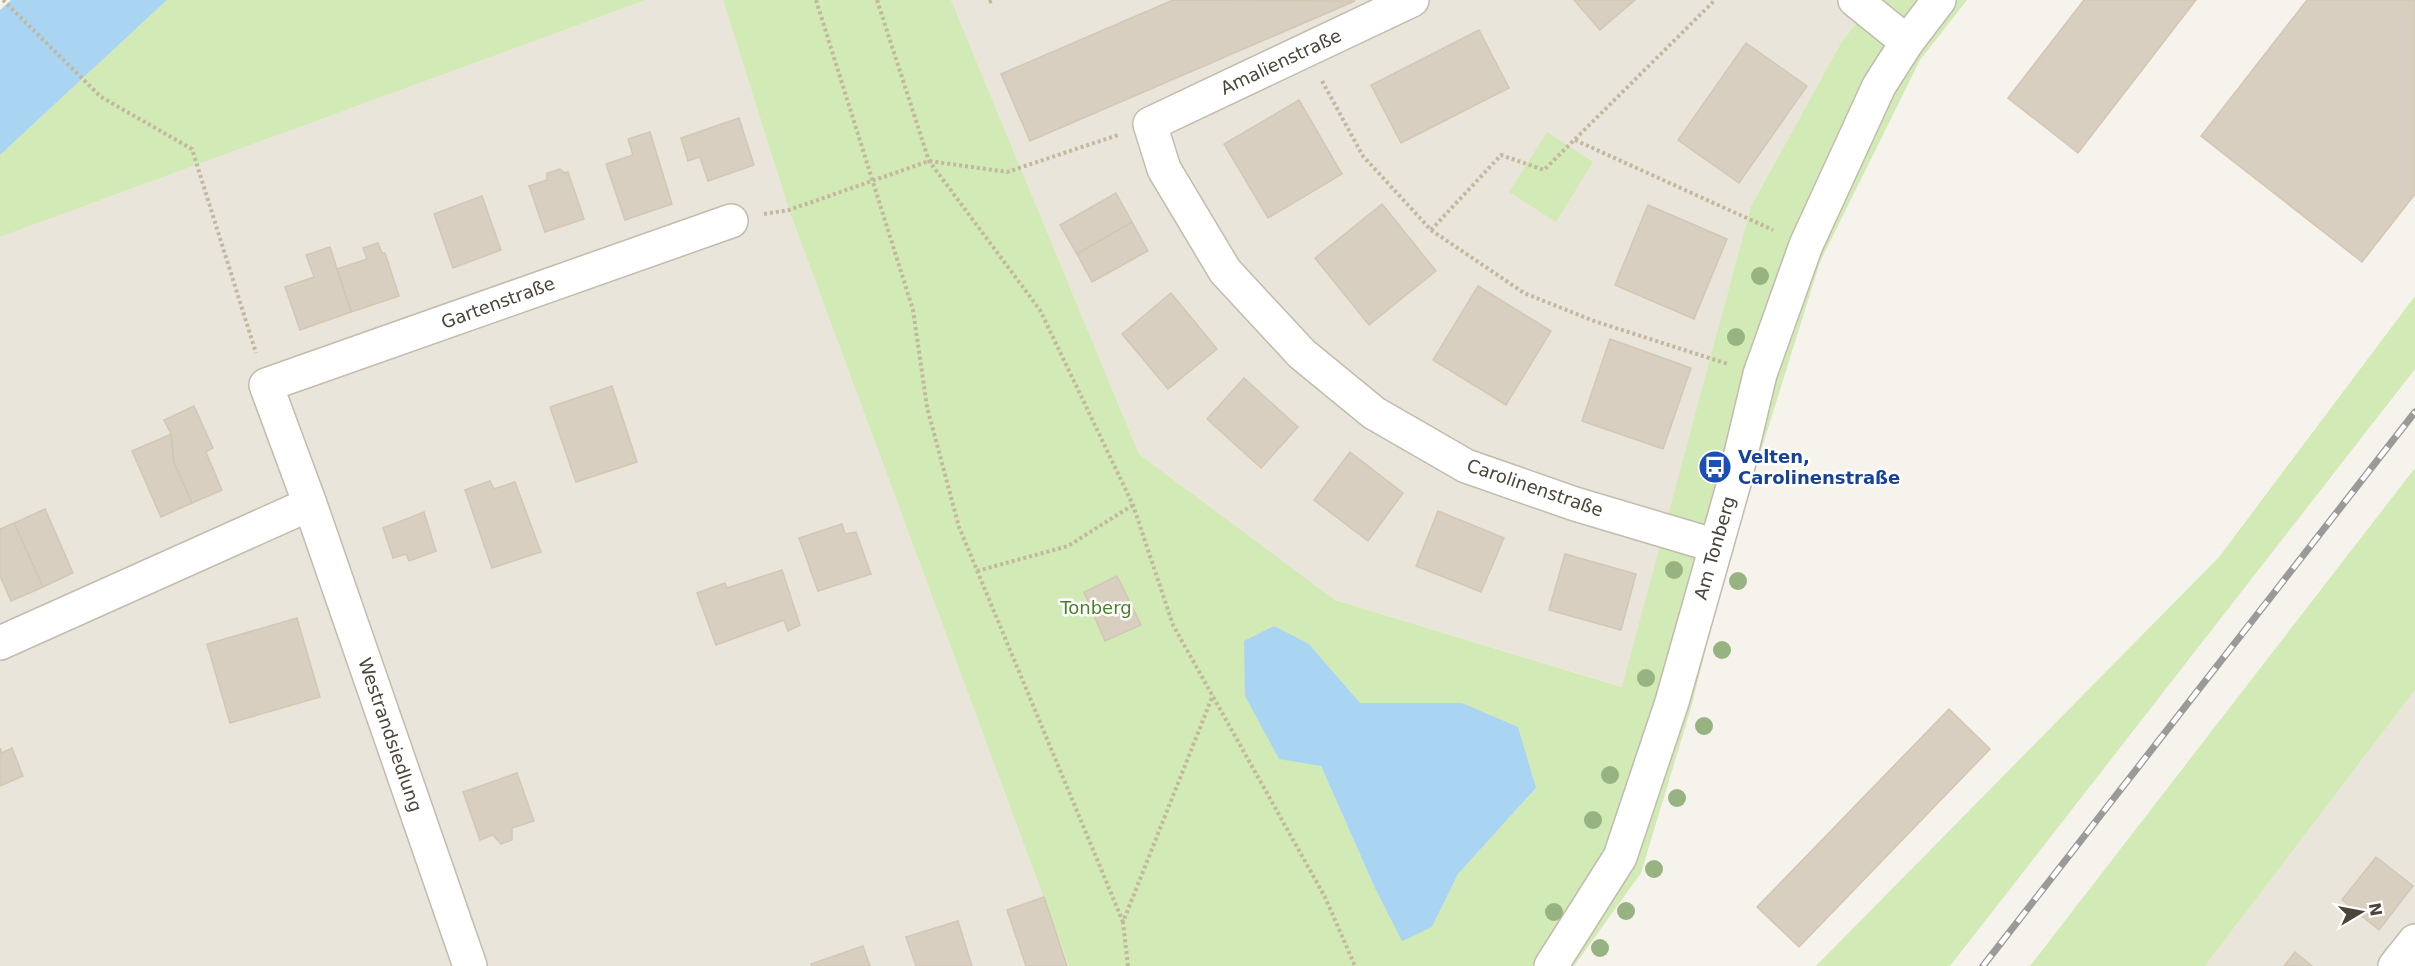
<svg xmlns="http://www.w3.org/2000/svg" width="2415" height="966" font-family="'DejaVu Sans',sans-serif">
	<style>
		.residential { fill: #eae5da }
		.green { fill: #d2eab5; fill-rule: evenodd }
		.water { fill: #a9d4f2 }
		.building { fill: #d8cfc1; stroke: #d3c7b4; stroke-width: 1.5 }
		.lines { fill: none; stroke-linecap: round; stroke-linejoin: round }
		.street-casing { stroke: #c2bbae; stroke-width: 36 }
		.path { stroke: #c4b79f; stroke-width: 4; stroke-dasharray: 3 3; stroke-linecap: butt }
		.street { stroke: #fff; stroke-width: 33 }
		.rail-casing { stroke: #9a9a9a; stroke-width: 7 }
		.rail { stroke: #fff; stroke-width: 4.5; stroke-dasharray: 14; stroke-linecap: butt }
		.tree { fill: #97b381 }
		.labels { text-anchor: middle; stroke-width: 5; stroke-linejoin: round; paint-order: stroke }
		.street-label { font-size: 18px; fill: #4b4439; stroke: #fff }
		.transit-label { font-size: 18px; font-weight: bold; fill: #164399; stroke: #fff; text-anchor: start }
		.park-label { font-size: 18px; fill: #4a7f2a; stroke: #fff }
	</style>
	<rect width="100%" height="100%" fill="#f6f3ec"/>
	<g class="residential">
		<polygon points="646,0 723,0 789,210 1069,966 0,966 0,237"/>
		<polygon points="951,0 1874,0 1841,43 1751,206 1623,687 1335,600 1139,454"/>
		<polygon points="2415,690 2415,966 2205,966"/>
	</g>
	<g class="green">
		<polygon points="167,0 646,0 0,237 0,155"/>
		<path d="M723 0H951L1139 454 1335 600 1622 687 1751 206 1841 43 1874 0H1967L1920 60 1820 262 1734 537 1691 708 1641 873 1574 966H1069L789 210ZM1309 644 1360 703H1462L1536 788 1458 874 1432 927 1374 886 1321 766Z"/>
		<polygon points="1547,132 1593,162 1556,222 1509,192"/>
		<polygon points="2415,296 2415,369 1950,966 1816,966 2219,557"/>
		<polygon points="2415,468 2415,690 2205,966 2030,966"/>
	</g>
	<g class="water">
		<polygon points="11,0 167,0 0,155 0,10"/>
		<polygon points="1274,626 1309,644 1360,703 1462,703 1518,727 1536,788 1458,874 1432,927 1402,941 1374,886 1321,766 1279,759 1245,696 1244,641"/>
	</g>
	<g class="building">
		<polygon points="1173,0 1355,1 1030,141 1001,74"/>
		<polygon points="1574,0 1635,0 1600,30"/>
		<polygon points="2084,0 2196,0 2078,153 2008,98"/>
		<polygon points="2307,0 2415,0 2415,194 2362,262 2201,136"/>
		<polygon points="1479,30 1509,88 1401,143 1371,85"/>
		<polygon points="1746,43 1807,86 1739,183 1678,140"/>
		<polygon points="1299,100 1342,174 1268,218 1224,144"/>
		<polygon points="739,118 754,165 708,181 700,157 688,161 681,138"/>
		<polygon points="650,132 672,204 625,220 606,164 633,155 628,139"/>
		<polygon points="560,169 565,173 568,172 584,219 545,232 529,186 547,180 547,173"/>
		<polygon points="1116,193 1132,222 1077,254 1060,225"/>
		<polygon points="482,196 501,250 453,268 434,214"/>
		<polygon points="1382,204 1436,271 1369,325 1315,258"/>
		<polygon points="1648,205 1727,239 1694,319 1615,285"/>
		<polygon points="1132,222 1148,251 1092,282 1077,254"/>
		<polygon points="378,243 382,253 385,253 399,296 351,312 337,269 367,259 363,248"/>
		<polygon points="330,247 351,312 300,330 285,287 314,277 306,255"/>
		<polygon points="1478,286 1551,331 1506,405 1433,360"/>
		<polygon points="1171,293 1217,349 1168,389 1122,334"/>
		<polygon points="1610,339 1691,368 1663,449 1582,421"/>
		<polygon points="1244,378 1298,427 1261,468 1207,419"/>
		<polygon points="612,386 637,462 576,482 550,407"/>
		<polygon points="194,406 213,448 206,452 222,490 192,503 174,463 171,434 164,420"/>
		<polygon points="171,434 174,463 192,503 161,517 132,451"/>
		<polygon points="1350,452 1403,493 1368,541 1314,500"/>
		<polygon points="490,481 494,489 515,482 541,552 492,568 465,490"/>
		<polygon points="45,509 73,573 43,587 14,523"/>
		<polygon points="1438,511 1504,538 1481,592 1416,566"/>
		<polygon points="424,512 436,551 409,561 406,554 393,558 383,528"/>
		<polygon points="14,523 43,587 11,601 0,576 0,529"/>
		<polygon points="842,524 845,534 856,532 871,574 818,591 799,538"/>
		<polygon points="1565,554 1636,574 1621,630 1549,610"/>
		<polygon points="782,570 800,625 788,631 784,620 716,645 697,593 725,583 727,588"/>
		<polygon points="1117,576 1141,625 1105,641 1084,592"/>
		<polygon points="297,618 320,697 230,723 207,644"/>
		<polygon points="1949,709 1990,749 1799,947 1757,907"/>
		<polygon points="0,748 2,753 12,748 23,776 0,786"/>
		<polygon points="517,773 534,821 512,828 512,840 501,844 493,835 480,840 463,792"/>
		<polygon points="2376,857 2413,886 2379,930 2342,900"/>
		<polygon points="1044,897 1067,966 1026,966 1007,910"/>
		<polygon points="958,921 972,966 916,966 906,937"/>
		<polygon points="863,946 870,966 811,966 811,964"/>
		<polygon points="2295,952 2312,966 2284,966"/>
	</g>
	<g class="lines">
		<defs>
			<g id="street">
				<polyline points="1412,0 1150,124 1164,169 1225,271 1302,354 1374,413 1466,466 1575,504 1716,546"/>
				<polyline points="1855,0 1907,42"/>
				<polyline points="0,643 310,504"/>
				<polyline points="470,966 310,504 266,385 731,221"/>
				<polyline points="1551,966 1620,857 1672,702 1734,483 1760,374 1806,245 1879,86 1907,42 1939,0"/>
				<polyline points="2395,966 2415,941"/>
			</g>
		</defs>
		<use href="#street" class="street-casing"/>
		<g class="path">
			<polyline points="3,0 101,97 192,149 256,353"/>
			<polyline points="816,0 913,310 927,407 959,527 1123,922"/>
			<polyline points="877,0 929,161 1040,310 1133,505 1173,625 1325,897 1355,966"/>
			<polyline points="989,2 994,0"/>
			<polyline points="1322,81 1363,156 1431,230 1524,293 1594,321 1728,364"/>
			<polyline points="1575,140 1773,230"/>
			<polyline points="764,214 789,210 929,161 1007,172 1118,135"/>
			<polyline points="1431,230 1501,155 1544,170 1715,0"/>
			<polyline points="977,571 1068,546 1133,505"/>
			<polyline points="1128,966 1123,922 1213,695"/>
		</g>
		<use href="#street" class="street"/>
		<defs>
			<polyline id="rail" points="1983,966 2415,412"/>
		</defs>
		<use href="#rail" class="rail-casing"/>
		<use href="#rail" class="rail"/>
	</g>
	<g class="tree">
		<circle cx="1760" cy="276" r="9"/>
		<circle cx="1736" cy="337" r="9"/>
		<circle cx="1674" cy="570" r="9"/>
		<circle cx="1738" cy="581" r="9"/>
		<circle cx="1722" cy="650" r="9"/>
		<circle cx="1646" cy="678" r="9"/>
		<circle cx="1704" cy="726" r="9"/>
		<circle cx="1610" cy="775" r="9"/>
		<circle cx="1677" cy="798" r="9"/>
		<circle cx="1593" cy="820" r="9"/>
		<circle cx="1654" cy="869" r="9"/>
		<circle cx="1626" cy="911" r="9"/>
		<circle cx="1554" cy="912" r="9"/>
		<circle cx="1600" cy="948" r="9"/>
	</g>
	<defs>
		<symbol id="bus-disc" viewBox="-11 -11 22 22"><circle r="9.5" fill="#1a4fb4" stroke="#fff"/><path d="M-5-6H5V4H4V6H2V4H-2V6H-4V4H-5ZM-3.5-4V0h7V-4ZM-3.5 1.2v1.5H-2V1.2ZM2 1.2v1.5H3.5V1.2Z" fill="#fff"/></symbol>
	</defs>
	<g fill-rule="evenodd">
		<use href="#bus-disc" x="1696" y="448" width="38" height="38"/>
	</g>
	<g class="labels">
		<g class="street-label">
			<text transform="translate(1281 62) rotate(-25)" y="6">Amalienstraße</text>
			<text transform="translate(498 303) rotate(-20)" y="6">Gartenstraße</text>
			<text transform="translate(1535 488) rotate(19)" y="6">Carolinenstraße</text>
			<text transform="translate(1715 548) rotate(-74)" y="6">Am Tonberg</text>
			<text transform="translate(390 735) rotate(71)" y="6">Westrandsiedlung</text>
		</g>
		<g class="transit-label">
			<text x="1738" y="463">Velten,<tspan x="1738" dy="21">Carolinenstraße</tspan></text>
		</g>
		<g class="park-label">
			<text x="1096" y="614">Tonberg</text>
		</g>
	</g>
	<g transform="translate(2361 912) rotate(80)" stroke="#ffffff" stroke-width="4.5" paint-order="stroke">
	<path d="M0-4.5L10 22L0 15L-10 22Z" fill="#4b4439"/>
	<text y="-9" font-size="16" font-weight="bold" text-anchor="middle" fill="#4b4439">N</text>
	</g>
</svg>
